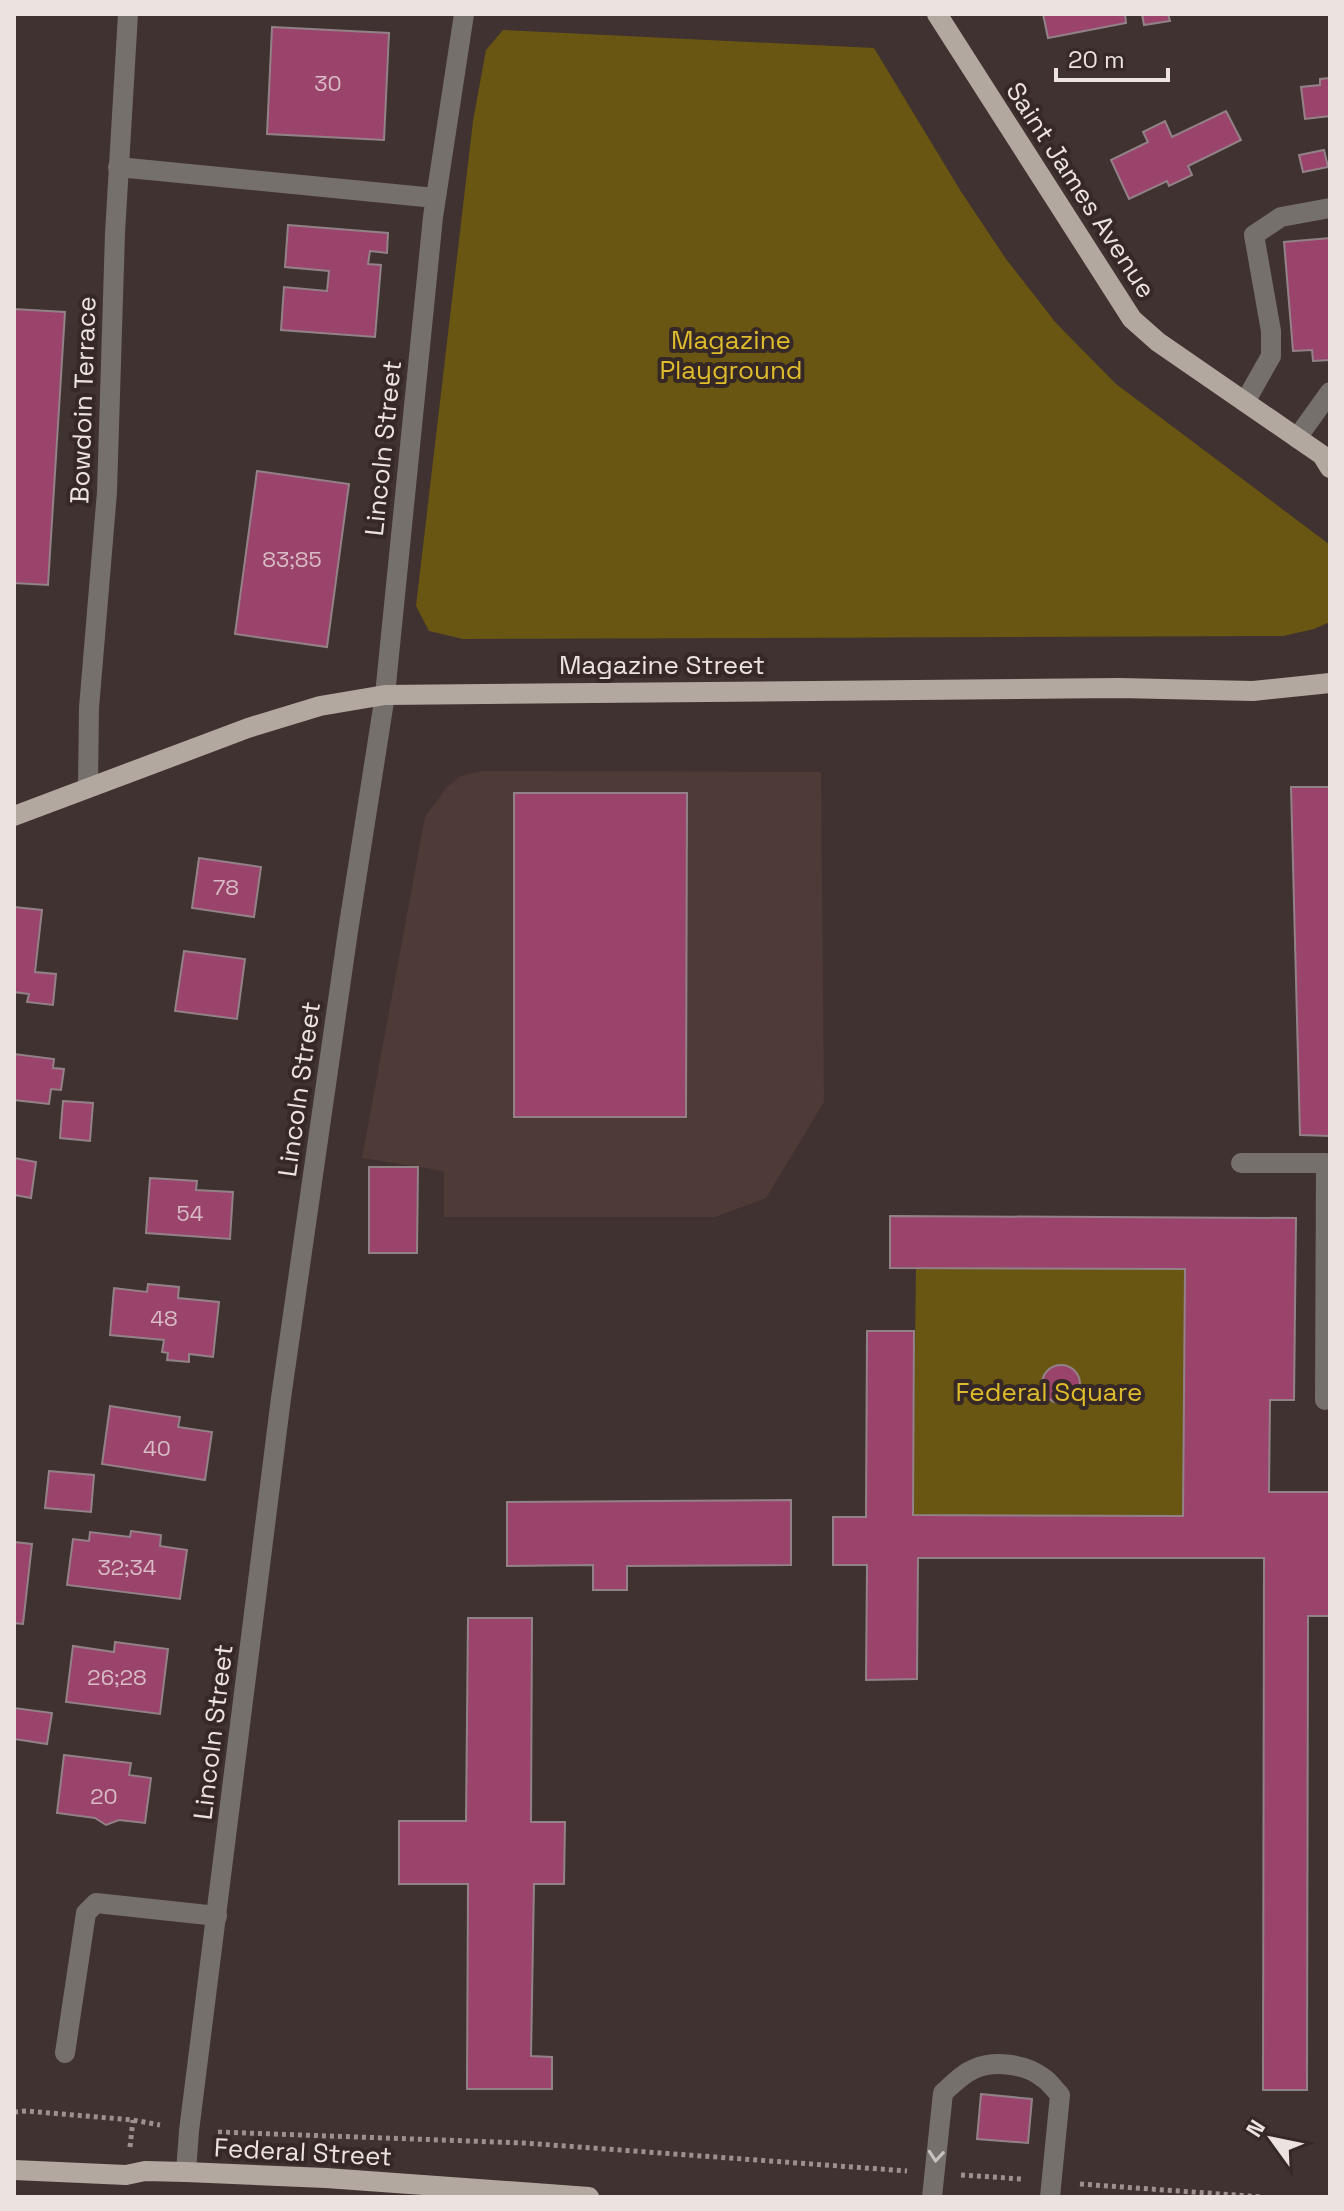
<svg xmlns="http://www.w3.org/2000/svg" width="1344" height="2211" font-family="'Space Grotesk',sans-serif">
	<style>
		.built { fill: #4e3a37 }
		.green { fill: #685612 }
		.building { fill: #9a446b; stroke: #928288; stroke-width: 2 }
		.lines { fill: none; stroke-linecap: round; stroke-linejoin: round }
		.path { stroke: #9c918f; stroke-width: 5; stroke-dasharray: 4 4; stroke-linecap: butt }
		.minor { stroke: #75706c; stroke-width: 20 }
		.major { stroke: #b3a8a0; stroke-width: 20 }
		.oneway { stroke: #c8c0be }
		.labels { text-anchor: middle; stroke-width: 8; stroke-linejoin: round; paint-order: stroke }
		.number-label { font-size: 22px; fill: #d8bbc4 }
		.street-label { font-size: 26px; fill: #ece3e1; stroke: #352826 }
		.park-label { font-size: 26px; fill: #dfbc2c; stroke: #352826 }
	</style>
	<rect width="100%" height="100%" fill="#403230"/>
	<polygon class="built" points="482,771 821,772 824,1102 766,1198 715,1217 444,1217 444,1171 362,1158 425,817 448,786 461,776"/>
	<g class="green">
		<polygon points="503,30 874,48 960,190 1006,259 1056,323 1116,384 1330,545 1330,622 1314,629 1283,636 463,639 429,631 416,606 473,121 486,50"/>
		<polygon points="916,1267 1185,1269 1183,1516 913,1515"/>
	</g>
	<g class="building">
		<polygon points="1043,14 1125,14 1126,23 1048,38"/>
		<polygon points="1142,14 1168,14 1170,21 1144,25"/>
		<polygon points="272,27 389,33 384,140 267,134"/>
		<polygon points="1330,78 1330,116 1305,119 1301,87 1320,85 1320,79"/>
		<polygon points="1226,111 1241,140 1188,166 1192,175 1169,186 1167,181 1129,199 1111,160 1148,142 1143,132 1165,121 1172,137"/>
		<polygon points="1324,150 1328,167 1303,172 1299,155"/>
		<polygon points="288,225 388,233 387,253 370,251 368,264 381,265 375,337 281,330 284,287 327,291 329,271 285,267"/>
		<polygon points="1330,238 1330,360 1313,361 1312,350 1293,351 1284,242"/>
		<polygon points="14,309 65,312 48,585 14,583"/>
		<polygon points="257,471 349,484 327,647 235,634"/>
		<polygon points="1291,787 1330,787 1330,1136 1300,1135"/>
		<polygon points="514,793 687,793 686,1117 514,1117"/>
		<polygon points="199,858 261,867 254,917 192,908"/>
		<polygon points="14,907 42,910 35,972 56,974 53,1005 27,1002 29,994 14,992"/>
		<polygon points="184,951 245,959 237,1019 175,1011"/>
		<polygon points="14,1054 54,1059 53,1068 64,1069 61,1090 51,1089 49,1104 14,1100"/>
		<polygon points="63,1101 93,1103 90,1141 60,1138"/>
		<polygon points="14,1158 36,1162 31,1198 14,1195"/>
		<polygon points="369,1167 418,1167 417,1253 369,1253"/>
		<polygon points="150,1178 197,1181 196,1190 233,1192 230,1239 146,1233"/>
		<polygon points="890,1216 1296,1218 1294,1400 1270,1400 1269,1492 1330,1492 1330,1616 1308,1616 1307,2090 1263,2090 1264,1558 918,1558 917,1679 866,1680 867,1565 833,1565 833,1517 866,1517 867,1331 914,1331 913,1515 1183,1516 1185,1269 890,1268"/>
		<polygon points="148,1284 179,1287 178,1298 219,1302 213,1357 189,1354 189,1362 167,1360 168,1353 162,1352 164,1340 110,1335 114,1288 147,1292"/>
		<circle cx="1061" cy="1384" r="19"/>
		<polygon points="110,1406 180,1417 178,1427 212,1432 205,1480 102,1464"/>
		<polygon points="49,1471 94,1475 91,1512 45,1508"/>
		<polygon points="791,1500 791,1565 627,1566 627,1590 593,1590 593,1565 507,1566 507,1502"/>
		<polygon points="131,1531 161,1535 160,1546 187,1550 180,1599 67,1585 73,1539 89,1541 90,1532 130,1537"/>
		<polygon points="14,1542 32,1544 23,1624 14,1623"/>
		<polygon points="468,1618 532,1618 531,1822 565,1822 564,1884 534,1884 531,2056 552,2057 552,2089 467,2089 468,1884 399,1884 399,1821 466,1821"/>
		<polygon points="115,1642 168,1649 160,1714 66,1702 73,1646 114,1652"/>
		<polygon points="14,1708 52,1713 47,1744 14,1739"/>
		<polygon points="64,1755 131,1763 129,1775 151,1778 145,1823 119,1820 106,1825 95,1818 57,1813"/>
		<polygon points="981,2094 1032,2099 1028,2143 977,2139"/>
	</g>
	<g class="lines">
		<g class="path">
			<polyline points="14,2112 26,2111 133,2120 160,2125"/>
			<polyline points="218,2132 524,2143 907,2171"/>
			<polyline points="130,2147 133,2120"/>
			<polyline points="961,2175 1022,2179"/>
			<polyline points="1080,2184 1263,2197"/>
		</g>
		<g class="minor">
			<polyline points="118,167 435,198"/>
			<polyline points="1245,402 1271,356 1271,331 1254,235 1281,217 1330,208"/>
			<polyline points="1297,438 1330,392"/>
			<polyline points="88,787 89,708 107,492 115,233 128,14"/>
			<polyline points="1241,1163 1326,1163 1325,1400"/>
			<polyline points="65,2053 86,1913 96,1903 217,1916"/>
			<polyline points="186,2172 189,2131 281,1398 348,931 385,695 433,217 464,14"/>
			<path d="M932 2197 943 2093C953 2084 962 2074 974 2069 994 2060 1025 2064 1042 2077 1049 2081 1055 2090 1060 2095L1050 2197"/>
		</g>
		<g class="major">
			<polyline points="937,14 1132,319 1158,342 1322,455 1330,468"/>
			<polyline points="14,816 248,728 320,706 385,695 1119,688 1253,691 1330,683"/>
			<polyline points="14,2170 126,2175 145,2171 186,2172 326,2178 589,2197"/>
		</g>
	</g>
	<defs><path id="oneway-chevron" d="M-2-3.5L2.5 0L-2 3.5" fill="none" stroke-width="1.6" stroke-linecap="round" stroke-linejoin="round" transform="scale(2)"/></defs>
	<use class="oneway" href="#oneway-chevron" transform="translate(936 2156) rotate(95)"/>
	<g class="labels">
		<g class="number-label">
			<text x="328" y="91">30</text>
			<text x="292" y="567">83;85</text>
			<text x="226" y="895">78</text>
			<text x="190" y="1221">54</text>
			<text x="164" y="1326">48</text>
			<text x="157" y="1456">40</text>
			<text x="127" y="1575">32;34</text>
			<text x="117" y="1685">26;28</text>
			<text x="104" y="1804">20</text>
		</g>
		<g class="street-label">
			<text transform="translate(1081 190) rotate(57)" y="9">Saint James Avenue</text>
			<text transform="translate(83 400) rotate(-88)" y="9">Bowdoin Terrace</text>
			<text transform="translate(383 448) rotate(-84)" y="9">Lincoln Street</text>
			<text x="662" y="674">Magazine Street</text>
			<text transform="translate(299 1089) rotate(-82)" y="9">Lincoln Street</text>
			<text transform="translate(213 1732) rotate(-83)" y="9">Lincoln Street</text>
			<text transform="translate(303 2152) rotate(3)" y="9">Federal Street</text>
		</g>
		<g class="park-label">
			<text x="731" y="349">Magazine<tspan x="731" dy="30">Playground</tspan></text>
			<text x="1049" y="1401">Federal Square</text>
		</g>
	</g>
	<rect width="1344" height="2211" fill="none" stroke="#ece3e1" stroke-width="32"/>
	<g transform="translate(1272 2139) rotate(303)" stroke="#352826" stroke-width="6" paint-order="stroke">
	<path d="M0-6L14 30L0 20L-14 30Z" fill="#ece3e1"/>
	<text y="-12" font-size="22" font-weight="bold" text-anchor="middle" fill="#ece3e1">N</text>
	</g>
	<path d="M1056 68v12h112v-12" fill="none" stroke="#ece3e1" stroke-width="4"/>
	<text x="1068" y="68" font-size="24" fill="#ece3e1" stroke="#352826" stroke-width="6" paint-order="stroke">20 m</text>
</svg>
